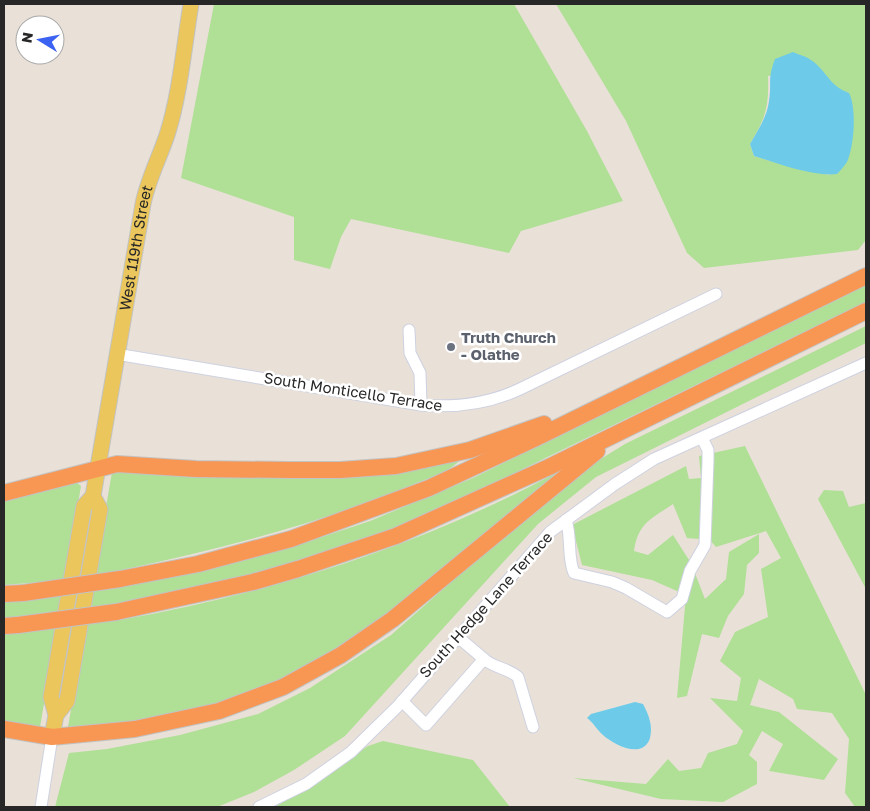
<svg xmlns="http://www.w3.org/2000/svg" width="870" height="811" font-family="'Golos Text',sans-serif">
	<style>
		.green { fill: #b0df96; fill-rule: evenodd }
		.water { fill: #6dcbe9 }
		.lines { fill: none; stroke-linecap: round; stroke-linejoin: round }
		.minor-casing { stroke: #ced1e0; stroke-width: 13 }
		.major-casing { stroke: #c3c3c3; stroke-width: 17 }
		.highway-casing { stroke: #c3c3c3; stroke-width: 18 }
		.minor { stroke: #fff; stroke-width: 11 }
		.major { stroke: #eac65c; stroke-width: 15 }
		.highway { stroke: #f89754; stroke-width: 16 }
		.highway-bridge-casing { stroke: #c3c3c3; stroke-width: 18; stroke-linecap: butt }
		.highway-bridge { stroke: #f89754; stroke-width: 16 }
		.worship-dot { fill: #6b7280; stroke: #fff; stroke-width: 2 }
		.labels { text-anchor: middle; stroke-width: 5; stroke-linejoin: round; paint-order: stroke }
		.street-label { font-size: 15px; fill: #272727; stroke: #fff }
		.worship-label { font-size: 15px; font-weight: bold; fill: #5b616d; stroke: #fff; text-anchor: start }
	</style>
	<rect width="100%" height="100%" fill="#e9e1d8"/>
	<g class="green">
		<polygon points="214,4 514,4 587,131 623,201 521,231 509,253 351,219 341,237 330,269 294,260 294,217 181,178"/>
		<path d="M556 4H866V240L858 250 704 268 687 253 626 121ZM819 67 836 89 849 93 830 175 791 167 754 156 750 144C766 118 769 106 768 76Z"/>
		<path d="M866 285V302L455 502 384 532 119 620C272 593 420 546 558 472V474L365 634 263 690 174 718 68 727 112 472 180 474 464 456C452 472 425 479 407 487 315 525 219 549 122 570L120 585 298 545 370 521 473 478Z"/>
		<polygon points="866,326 866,343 596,477 538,524 345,736 294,770 254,792 217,807 55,807 69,753 107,749 180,735 258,714 310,688 391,635 567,480 625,444"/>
		<path d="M745 446 866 695V807H855L845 793 849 739 832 713 797 709 793 699 759 679 750 705 779 712 838 759 824 780 769 771 783 744 762 731 749 755 757 762V784L723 802 661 799 573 778 646 784 668 759 679 771 701 768 708 753 737 744 743 731 710 698 737 701 741 678 720 661 735 632 768 617 761 569 781 558 766 531 716 547 710 540 687 538 673 504C651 519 638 523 634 551L648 555 673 535 691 563 705 599 726 579 729 552 759 534V553L747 565 744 594 728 616 719 638 702 634 687 696 677 698 686 595 652 580 582 565 572 525 686 466 689 479 701 478 699 456Z"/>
		<polygon points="76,482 81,486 40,727 4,724 4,634 27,632 28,617 4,618 4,602 41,582 4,585 4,498"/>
		<polygon points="824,490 843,491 849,507 866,503 866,589 818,499"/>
		<polygon points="383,741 473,760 510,807 275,807 368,746"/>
	</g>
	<g class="water">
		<path d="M793 52C799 55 806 56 811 60 827 71 829 86 849 93 857 108 854 147 847 162 844 166 840 171 837 174 813 177 777 163 754 156L750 144C758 130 767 117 769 101 772 82 767 80 775 59Z"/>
		<path d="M635 702 643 704C649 715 653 726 650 738 643 760 614 745 603 735 597 730 593 722 587 718L591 714Z"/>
	</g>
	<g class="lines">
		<defs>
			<g id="minor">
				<polyline points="409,330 410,353 420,373 421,405"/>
				<path d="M116 354 421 405C456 408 488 404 520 389L716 294"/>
				<path d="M566 520C572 538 567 557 574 573L612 582 626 588 667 612 682 599 690 571 705 545 708 460V450L702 438"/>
				<path d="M484 659C494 668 508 668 518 677L533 727"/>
				<polyline points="402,701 426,725 484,659 458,637"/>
				<polyline points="41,807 52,737"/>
				<polyline points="259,807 306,784 351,752 397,707 550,532 615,484 654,459 866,363"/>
			</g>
			<g id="major">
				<polyline points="56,715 67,701 100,509 93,496"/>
				<path id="s1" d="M52 737 56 715 51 697 84 506 93 496 143 204C148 179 159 159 167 135 180 95 184 46 191 4"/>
			</g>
			<g id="highway">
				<polyline points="4,493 117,464 196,469 290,470 340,470 396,466 470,450 544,424"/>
				<polyline points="120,579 198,564 291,539 429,488 536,438 866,276"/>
				<polyline points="4,594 23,593"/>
				<polyline points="116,612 253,582 298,569 396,536 549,467 866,311"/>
				<polyline points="4,626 18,625"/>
				<polyline points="4,729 52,737 135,729 219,711 283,687 341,655 393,619 597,451"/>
			</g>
		</defs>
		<use href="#minor" class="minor-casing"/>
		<use href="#major" class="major-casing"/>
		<use href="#highway" class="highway-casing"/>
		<use href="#minor" class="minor"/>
		<use href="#major" class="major"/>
		<use href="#highway" class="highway"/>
		<defs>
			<g id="highway-bridge">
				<polyline points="23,593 120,579"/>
				<polyline points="18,625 116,612"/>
			</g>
		</defs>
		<use href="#highway-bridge" class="highway-bridge-casing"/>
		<use href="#highway-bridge" class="highway-bridge"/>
	</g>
	<circle class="worship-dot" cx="451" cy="347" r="5"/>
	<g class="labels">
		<g class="street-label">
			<text dy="5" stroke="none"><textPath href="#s1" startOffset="500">West 119th Street</textPath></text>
			<text transform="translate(353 392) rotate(9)" y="5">South Monticello Terrace</text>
			<text transform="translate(486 605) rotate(-48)" y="5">South Hedge Lane Terrace</text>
		</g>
		<g class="worship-label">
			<text x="461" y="343">Truth Church<tspan x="461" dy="17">- Olathe</tspan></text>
		</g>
	</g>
	<rect width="870" height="811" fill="none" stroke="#272727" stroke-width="10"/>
	<g transform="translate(40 40) rotate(280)"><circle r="24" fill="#ffffff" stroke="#a9a9a9"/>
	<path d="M0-4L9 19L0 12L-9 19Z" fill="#3c62f2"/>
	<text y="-8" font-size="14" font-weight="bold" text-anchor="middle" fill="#272727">N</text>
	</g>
</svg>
